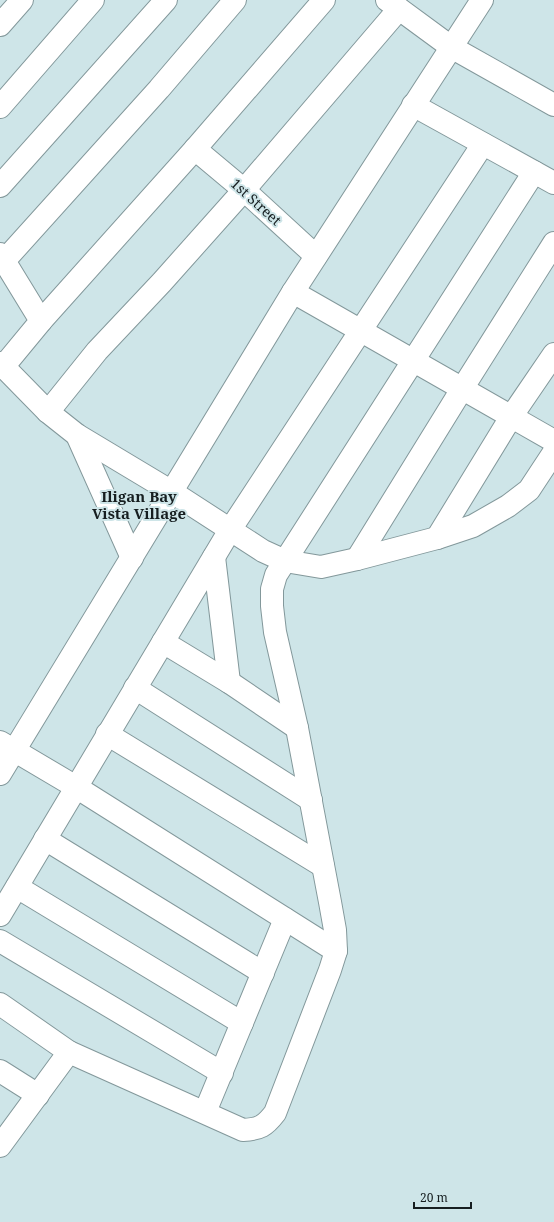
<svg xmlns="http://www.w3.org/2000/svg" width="554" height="1222" font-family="'Noto Serif',serif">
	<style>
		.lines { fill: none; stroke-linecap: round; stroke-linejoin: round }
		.minor-casing { stroke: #83989b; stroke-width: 24 }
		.minor { stroke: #fff; stroke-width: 22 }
		.labels { text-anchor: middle; stroke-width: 4; stroke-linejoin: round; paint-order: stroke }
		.street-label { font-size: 14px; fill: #161e20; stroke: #cee5e8 }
		.neighbourhood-label { font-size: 15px; font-weight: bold; fill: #161e20; stroke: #cee5e8 }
	</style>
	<rect width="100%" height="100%" fill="#cee5e8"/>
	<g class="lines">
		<defs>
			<g id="minor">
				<polyline points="387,0 451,47 554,105"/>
				<polyline points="0,25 22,0"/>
				<polyline points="413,105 554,183"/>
				<polyline points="0,107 93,0"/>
				<polyline points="195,149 244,190 316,256"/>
				<polyline points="0,186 166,0"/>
				<polyline points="0,254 41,321 3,367"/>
				<polyline points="4,261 159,89 235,0"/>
				<polyline points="293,292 554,441"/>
				<polyline points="41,321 195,149 324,0"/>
				<polyline points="0,363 48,412 77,435 172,492 263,551 285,561 321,567 357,559 437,538 473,526 508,506 529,490 554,452"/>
				<polyline points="48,412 97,351 162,282 244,190 399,9"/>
				<polyline points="77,435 132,558"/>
				<polyline points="437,538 511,417 554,354"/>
				<polyline points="214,557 229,682"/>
				<polyline points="357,559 462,389 554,243"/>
				<polyline points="163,642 229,682 297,728"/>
				<polyline points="135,688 311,800"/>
				<polyline points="107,734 323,866"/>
				<polyline points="0,742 76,787 336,951"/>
				<polyline points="0,774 293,292 482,0"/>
				<polyline points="45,839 263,973"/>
				<polyline points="17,887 242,1023"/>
				<polyline points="0,915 230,530 483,144"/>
				<polyline points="0,941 222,1073"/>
				<polyline points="0,1004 69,1052"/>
				<polyline points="0,1071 38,1095"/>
				<polyline points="205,1112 285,919"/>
				<path d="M0 1146 69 1052 243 1130C260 1129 265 1126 275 1113L330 970 336 951 335 930 330 902 297 728 275 632 272 606V589L276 575 534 172"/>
			</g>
		</defs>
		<use href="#minor" class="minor-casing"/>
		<use href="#minor" class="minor"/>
	</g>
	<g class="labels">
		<g class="street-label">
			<text transform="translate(256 202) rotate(42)" y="5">1st Street</text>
		</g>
		<g class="neighbourhood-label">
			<text x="139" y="502">Iligan Bay<tspan x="139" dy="17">Vista Village</tspan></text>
		</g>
	</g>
	<path d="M414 1202v6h57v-6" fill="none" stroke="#161e20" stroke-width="2"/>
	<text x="420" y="1202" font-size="12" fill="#161e20" stroke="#cee5e8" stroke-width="3" paint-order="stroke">20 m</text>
</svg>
